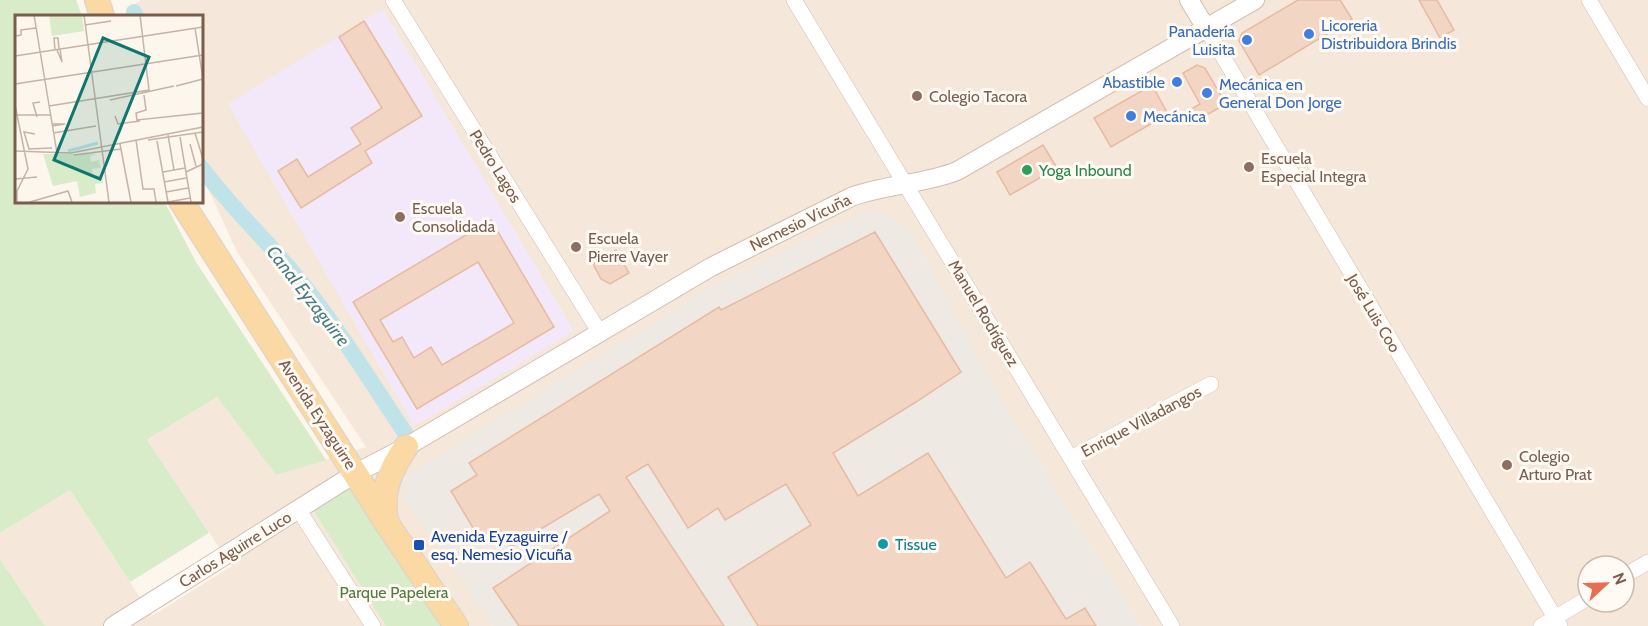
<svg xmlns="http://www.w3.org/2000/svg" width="1648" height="626" font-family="Cabin,sans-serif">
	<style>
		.residential { fill: #f5e8da; fill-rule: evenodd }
		.industrial { fill: #efe9e4 }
		.education { fill: #f3e8fa }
		.green { fill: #d8ecc9 }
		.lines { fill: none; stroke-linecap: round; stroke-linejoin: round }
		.canal { stroke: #bfe3e8; stroke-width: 16 }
		.building { fill: #f3d5c3; stroke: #e6bba3; stroke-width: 1.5; fill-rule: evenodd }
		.minor-casing { stroke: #d1beb0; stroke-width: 16 }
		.tertiary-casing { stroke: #d1beb0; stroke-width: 20 }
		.primary-casing { stroke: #dad1cd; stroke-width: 26 }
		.minor { stroke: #fff; stroke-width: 15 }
		.tertiary { stroke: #fff; stroke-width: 18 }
		.primary { stroke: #fbd9a5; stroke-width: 24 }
		.shop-dot { fill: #3f7fe0; stroke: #fffaf3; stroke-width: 2 }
		.education-dot { fill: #8d6e63; stroke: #fffaf3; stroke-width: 2 }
		.leisure-dot { fill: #2e9e5b; stroke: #fffaf3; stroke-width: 2 }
		.culture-dot { fill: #0f9aa8; stroke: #fffaf3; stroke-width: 2 }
		.transit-dot { fill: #1a4fb4; stroke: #fffaf3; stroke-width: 2 }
		.labels { text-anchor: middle; stroke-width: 6; stroke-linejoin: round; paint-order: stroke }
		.shop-label { font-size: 16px; fill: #366cbe; stroke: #fffaf3; text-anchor: start }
		.education-label { font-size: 16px; fill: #785e54; stroke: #fffaf3; text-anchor: start }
		.street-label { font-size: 16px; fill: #7a5c4d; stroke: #fffaf3 }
		.leisure-label { font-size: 16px; fill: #27864d; stroke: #fffaf3; text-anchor: start }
		.transit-label { font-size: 16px; fill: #164399; stroke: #fffaf3; text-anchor: start }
		.culture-label { font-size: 16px; fill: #0d838f; stroke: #fffaf3; text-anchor: start }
		.park-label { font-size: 16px; fill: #537a41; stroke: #fffaf3 }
		.water-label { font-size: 18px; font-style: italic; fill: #437c86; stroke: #fffaf3 }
		.inset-river { fill: none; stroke: #bfe3e8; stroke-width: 3 }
		.inset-road { fill: none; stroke: #c5b3a7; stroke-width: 1.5 }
		.view { fill: #0f766e; fill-opacity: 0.15; stroke: #0f766e; stroke-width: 3 }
		.inset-edge { fill: none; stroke: #7a5c4d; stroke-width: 3 }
	</style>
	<rect width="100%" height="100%" fill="#fdf6ec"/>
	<path class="residential" d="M141 0H1648V626H1141L1002 402 909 229 395 484 493 626H45L0 559V533L70 490 152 616 232 566 146 441 217 397 276 475 366 447 237 252 201 173V16H129L126 9ZM1588 566H1624V602H1588Z"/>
	<polygon class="industrial" points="869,210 888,215 909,229 1002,402 1141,626 493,626 394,484 723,280"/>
	<polygon class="education" points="383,9 574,331 414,426 228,104"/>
	<g class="green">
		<polygon points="0,0 76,0 82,16 16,16 16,201 164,201 196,262 326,460 276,475 217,397 147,440 209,533 130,582 70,490 0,533"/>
		<polygon points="356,485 446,626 386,626 314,511"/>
		<polygon points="0,559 45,626 0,626"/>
	</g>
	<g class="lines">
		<g class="canal">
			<polyline points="134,12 136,16"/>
			<path d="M201 167C231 208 269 242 300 281 339 329 371 382 405 433"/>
		</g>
	</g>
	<g class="building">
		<polygon points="1298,0 1340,0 1352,19 1259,75 1239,41 1242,33"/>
		<polygon points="1419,0 1437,0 1454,30 1440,38"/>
		<polygon points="364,21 422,116 365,151 372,163 301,208 278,171 297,159 308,177 361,144 351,128 382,108 339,37"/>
		<polygon points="1197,65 1205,68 1226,104 1189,125 1183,114 1200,104 1183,73"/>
		<polygon points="1152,85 1168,114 1111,147 1094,118"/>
		<polygon points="1043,145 1057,168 1010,195 997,172"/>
		<path d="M491 220 554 327 417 409 353 302ZM478 262 514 323 442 365 431 347 414 358 402 337 393 342 380 320Z"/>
		<polygon points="875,232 961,372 916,402 833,453 858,496 928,453 1006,578 1030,562 1066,619 1085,608 1096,626 758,626 728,577 811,525 786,484 725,520 718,508 688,528 648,464 626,477 724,626 519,626 493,588 610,511 599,494 511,547 501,531 482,543 451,491 477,475 469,463 719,307 721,310"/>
		<polygon points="616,250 629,273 610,284 601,279 593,264"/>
	</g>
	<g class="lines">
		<defs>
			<g id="minor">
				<polyline points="393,0 600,333"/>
				<polyline points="794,0 1172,626"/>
				<polyline points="1589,0 1648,99"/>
				<polyline points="1206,28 1560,626"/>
				<polyline points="1071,458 1211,384"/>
				<polyline points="298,509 373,626"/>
				<polyline points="1624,576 1648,562"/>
				<polyline points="1541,626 1588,598"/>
			</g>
			<g id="tertiary">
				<polyline points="1189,0 1206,28"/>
				<path d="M113 626 356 473 406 447 711 267 851 197C885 184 922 185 957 171L1255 0"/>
			</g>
			<g id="primary">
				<polyline points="97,0 102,16"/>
				<polyline points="181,201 386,522 456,626"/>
				<path d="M386 519C381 492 390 470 406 447"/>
			</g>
		</defs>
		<use href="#minor" class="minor-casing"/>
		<use href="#tertiary" class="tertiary-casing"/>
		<use href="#primary" class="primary-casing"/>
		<use href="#minor" class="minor"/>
		<use href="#tertiary" class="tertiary"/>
		<use href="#primary" class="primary"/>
	</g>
	<g class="shop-dot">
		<circle cx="1309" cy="34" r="6"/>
		<circle cx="1247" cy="40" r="6"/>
		<circle cx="1177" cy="82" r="6"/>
		<circle cx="1207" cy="93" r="6"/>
		<circle cx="1131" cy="116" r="6"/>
	</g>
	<g class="education-dot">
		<circle cx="917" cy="96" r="6"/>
		<circle cx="1249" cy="167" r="6"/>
		<circle cx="400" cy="217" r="6"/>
		<circle cx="576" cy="247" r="6"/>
		<circle cx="1507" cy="465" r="6"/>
	</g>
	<circle class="leisure-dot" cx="1027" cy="170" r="6"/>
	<circle class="culture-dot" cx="883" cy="544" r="6"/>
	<rect class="transit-dot" x="413" y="539" width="12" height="12" rx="3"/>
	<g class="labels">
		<g class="shop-label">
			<text x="1321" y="31">Licoreria<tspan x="1321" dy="18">Distribuidora Brindis</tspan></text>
			<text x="1235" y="37" text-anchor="end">Panadería<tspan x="1235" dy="18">Luisita</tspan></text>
			<text x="1165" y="88" text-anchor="end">Abastible</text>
			<text x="1219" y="90">Mecánica en<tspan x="1219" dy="18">General Don Jorge</tspan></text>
			<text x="1143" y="122">Mecánica</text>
		</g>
		<g class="education-label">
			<text x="929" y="102">Colegio Tacora</text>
			<text x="1261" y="164">Escuela<tspan x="1261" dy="18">Especial Integra</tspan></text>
			<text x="412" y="214">Escuela<tspan x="412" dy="18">Consolidada</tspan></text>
			<text x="588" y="244">Escuela<tspan x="588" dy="18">Pierre Vayer</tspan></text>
			<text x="1519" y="462">Colegio<tspan x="1519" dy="18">Arturo Prat</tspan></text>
		</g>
		<g class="street-label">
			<text transform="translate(496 166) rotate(58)" y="6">Pedro Lagos</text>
			<text transform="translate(800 222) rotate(-26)" y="6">Nemesio Vicuña</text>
			<text transform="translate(984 313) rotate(59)" y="6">Manuel Rodríguez</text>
			<text transform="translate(1374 313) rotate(59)" y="6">José Luis Coo</text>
			<text transform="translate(318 414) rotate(57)" y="6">Avenida Eyzaguirre</text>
			<text transform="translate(1141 421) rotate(-28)" y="6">Enrique Villadangos</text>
			<text transform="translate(235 549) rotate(-32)" y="6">Carlos Aguirre Luco</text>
		</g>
		<g class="leisure-label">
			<text x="1039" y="176">Yoga Inbound</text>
		</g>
		<g class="transit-label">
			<text x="431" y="542">Avenida Eyzaguirre /<tspan x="431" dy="18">esq. Nemesio Vicuña</tspan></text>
		</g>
		<g class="culture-label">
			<text x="895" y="550">Tissue</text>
		</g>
		<g class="park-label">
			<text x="394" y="598">Parque Papelera</text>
		</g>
		<g class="water-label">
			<text transform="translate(308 296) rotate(52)" y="6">Canal Eyzaguirre</text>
		</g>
	</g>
	<g transform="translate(15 15)">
		<rect width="188" height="188" fill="#fdf6ec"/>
		<path d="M34 0H67L69 16 37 21ZM28 139H82L75 141 76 147 84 145 86 153 77 154 78 161 87 160 88 168 80 169 81 178 65 182 62 166 38 171Z" fill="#d8ecc9"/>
		<path class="inset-river" d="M53 136 83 128"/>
		<path class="inset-road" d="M19 0 42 138M69 0 94 187M70 10 96 6M180 13 188 64M1 21 6 20V15L21 13M40 35 39 23H43L44 34M42 35 47 47 45 34M0 41 188 12M0 69 188 40M161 71 188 64M129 80 131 95 121 98 122 105 188 98M95 85 159 71M0 90 13 154 2 176V187M34 91 134 75 125 0M2 100H35M100 101 103 109 125 106M22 102 18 88 25 87M37 109H50L37 111M38 118 81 111M180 118 188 144M20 119 9 117 14 134 37 133M153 120 159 155M165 122 176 187M121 125 128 174H139L141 187M133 125 188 117M142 126 153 187M105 129 116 187M175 129 181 151M0 136 56 138 188 112M59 140 106 134M148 157 170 153M171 157 188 149M0 164 22 162M149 167 171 163M151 177 173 173M15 187 53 176 57 187M153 187 175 183"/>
		<path class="view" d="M88 23 134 42 85 164 39 145Z"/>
		<rect width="188" height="188" class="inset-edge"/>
	</g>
	<g transform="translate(1606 584) rotate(68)"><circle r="28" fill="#fffaf3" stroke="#cabbb1" stroke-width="1.5"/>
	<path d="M0-4.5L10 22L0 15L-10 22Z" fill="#e76f51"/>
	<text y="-9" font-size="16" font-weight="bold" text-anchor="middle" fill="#7a5c4d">N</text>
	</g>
</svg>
